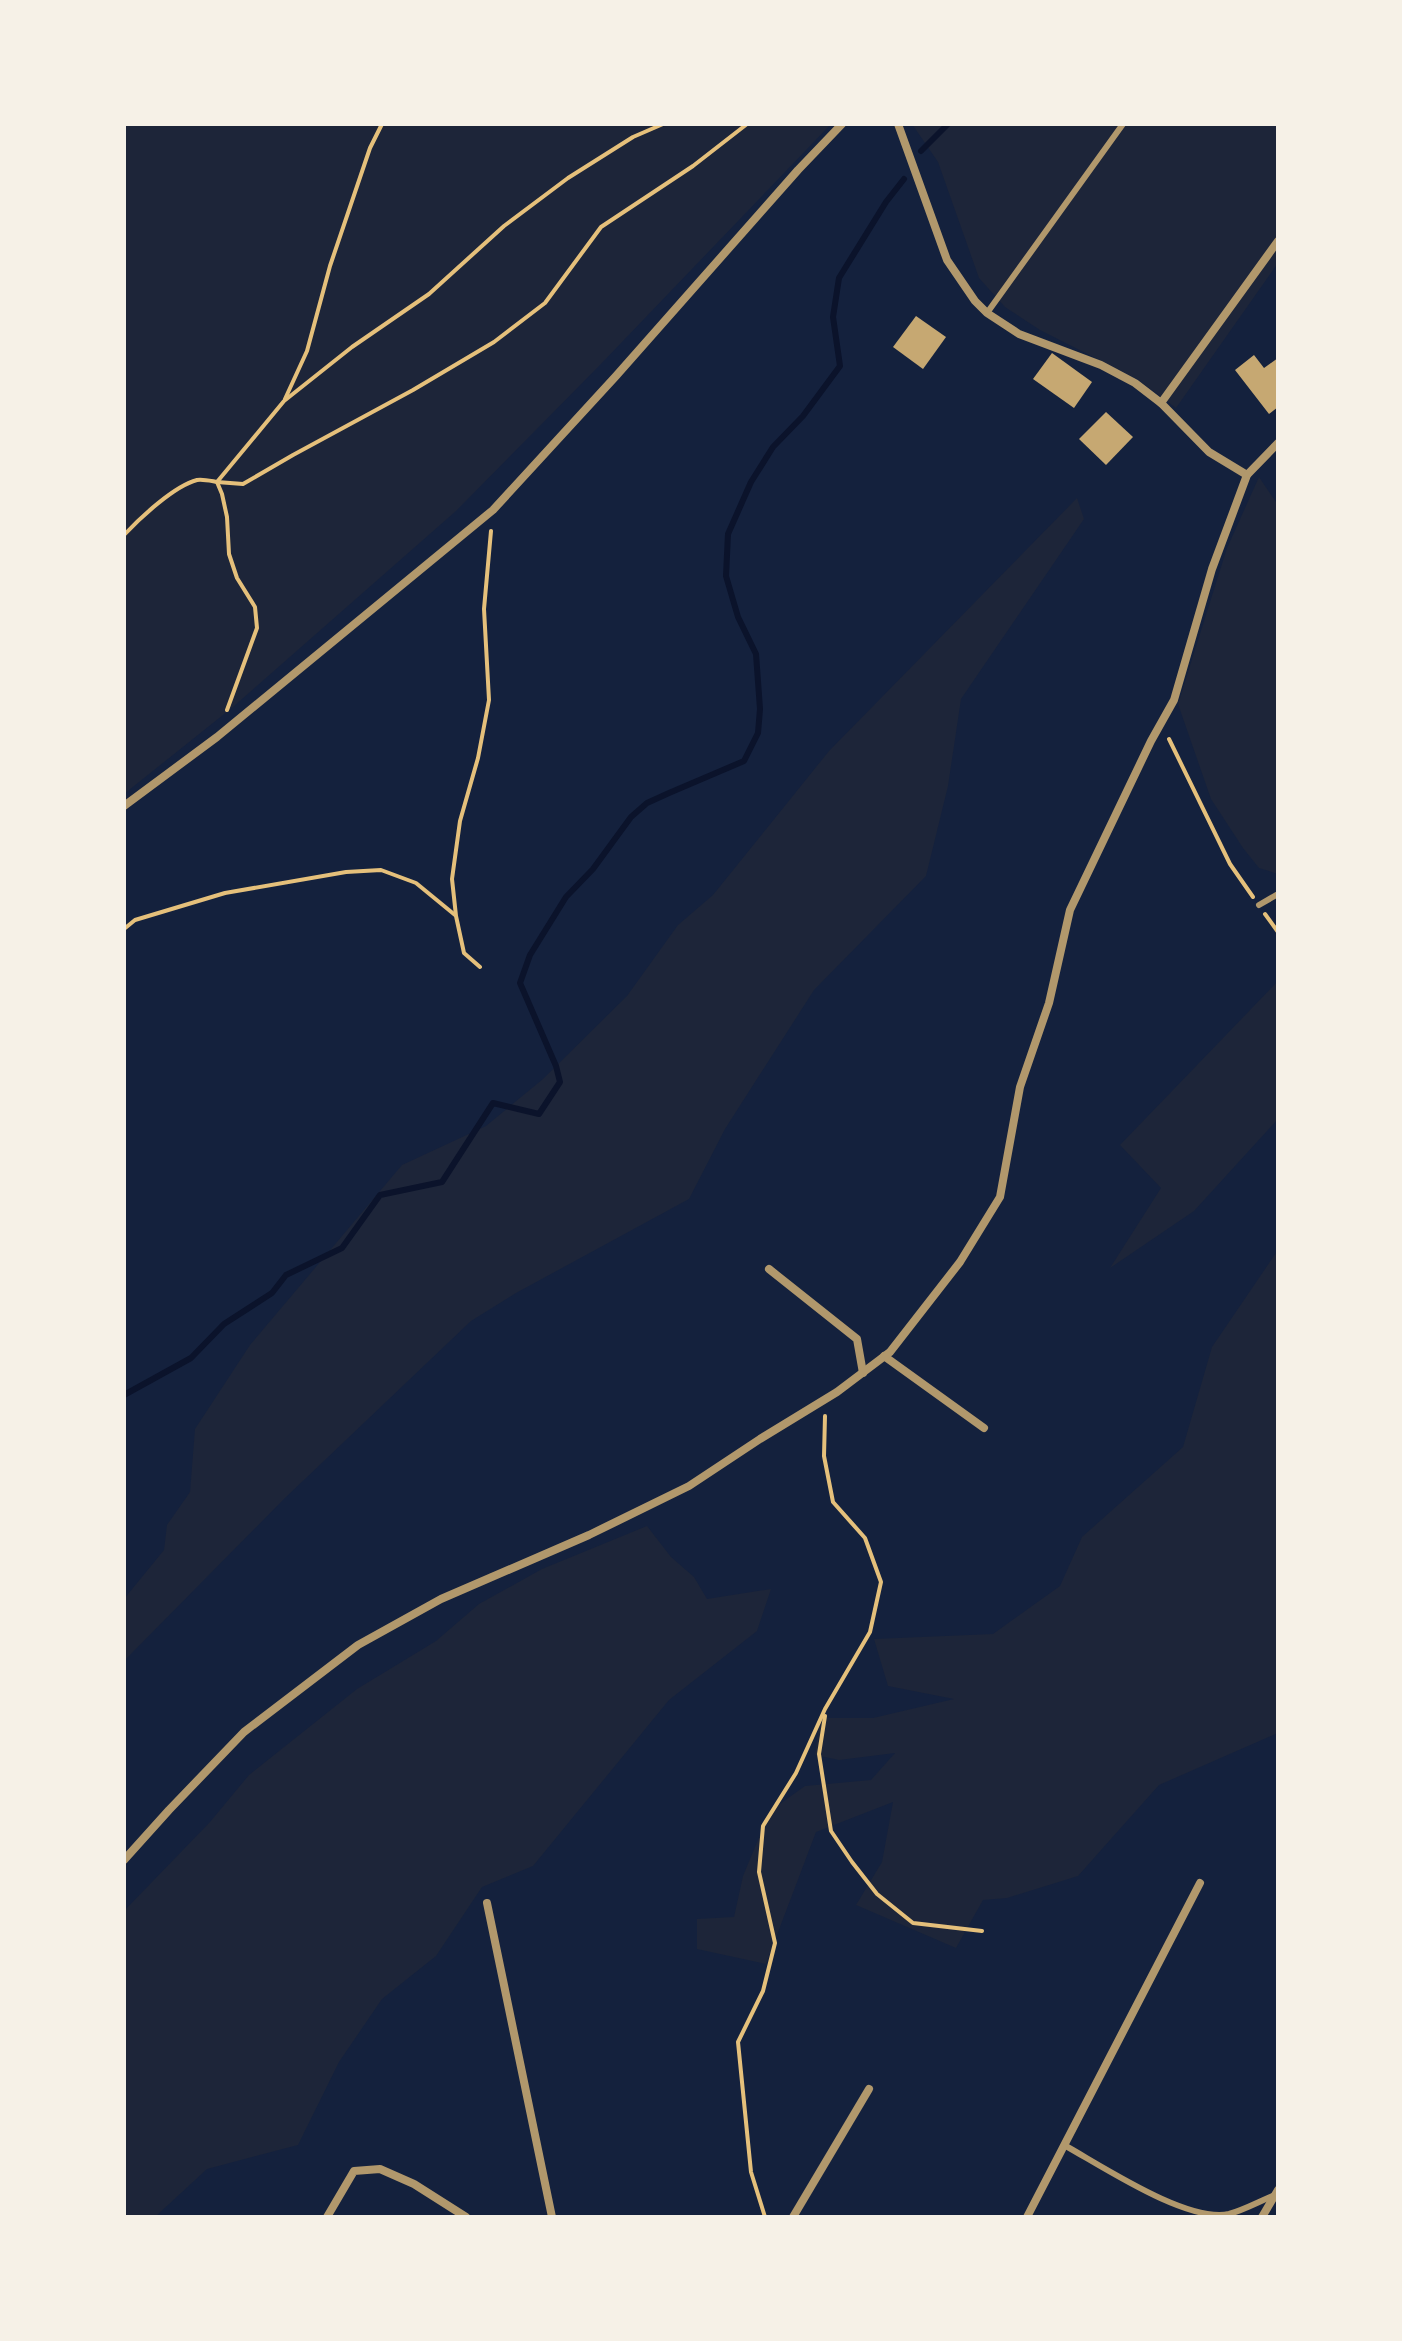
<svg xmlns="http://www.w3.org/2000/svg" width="1402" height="2341" font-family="Raleway,sans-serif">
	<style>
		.green { fill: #1d2539 }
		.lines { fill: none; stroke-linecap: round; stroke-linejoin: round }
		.stream { stroke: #0b132b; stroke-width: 6 }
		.building { fill: #c6a872 }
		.path { stroke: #e5c07b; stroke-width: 4 }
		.service { stroke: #b1986c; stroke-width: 6 }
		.minor { stroke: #b1986c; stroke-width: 8 }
	</style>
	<rect width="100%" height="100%" fill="#14213d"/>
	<g class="green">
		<polygon points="124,124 831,124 599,366 456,511 233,707 124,794"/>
		<polygon points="912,124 1278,124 1278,263 1176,408 1137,379 1040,330 1005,307 979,278 938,162"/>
		<polygon points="1259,477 1278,505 1278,874 1259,868 1243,848 1211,799 1178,704 1227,548"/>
		<polygon points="1077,498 1084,519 961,699 948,786 926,876 814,990 725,1129 689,1199 516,1293 471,1321 285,1498 124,1661 124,1599 164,1550 167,1525 190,1492 195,1429 250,1345 402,1165 486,1126 543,1079 627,996 678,925 713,895 829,751"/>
		<polygon points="1278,981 1278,1119 1194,1211 1110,1268 1161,1188 1120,1145"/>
		<polygon points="1278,1250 1278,1733 1159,1785 1078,1876 1007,1898 983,1900 956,1948 856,1905 882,1862 893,1802 816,1832 766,1964 697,1949 697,1919 734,1917 743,1876 770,1811 805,1786 871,1780 895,1753 839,1760 815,1755 820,1718 873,1718 954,1699 888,1686 874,1639 993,1634 1060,1586 1082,1537 1183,1447 1212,1347"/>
		<polygon points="647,1526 671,1557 694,1577 707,1599 771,1589 757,1631 669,1700 533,1866 482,1887 436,1956 382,1999 339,2062 298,2145 207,2169 155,2217 124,2217 124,1911 210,1822 249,1775 357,1689 436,1641 479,1604 542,1569"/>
	</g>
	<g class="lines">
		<g class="stream">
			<polyline points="921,151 948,124"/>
			<polyline points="124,1395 191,1358 224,1324 272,1293 286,1275 342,1248 380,1195 442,1182 493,1103 539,1114 560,1082 556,1066 520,983 530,955 566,897 593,869 631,817 647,803 669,793 744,761 758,733 760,709 756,654 738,617 726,576 728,534 751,482 773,447 803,416 840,366 833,317 839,278 886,202 904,179"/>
		</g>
	</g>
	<g class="building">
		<polygon points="916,316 946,337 923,369 893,347"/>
		<polygon points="1052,353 1092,382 1074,408 1033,379"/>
		<polygon points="1254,355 1264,368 1278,358 1278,407 1269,414 1235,370"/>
		<polygon points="1106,412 1133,437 1106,465 1079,439"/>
	</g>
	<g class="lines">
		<g class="path">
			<polyline points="285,399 307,351 330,266 370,148 382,124"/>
			<polyline points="217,482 243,484 293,455 413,390 494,342 545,303 601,227 693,166 747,124"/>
			<polyline points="217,482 284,401 352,347 429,294 504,226 568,178 633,137 663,124"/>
			<path d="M124 535C140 518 174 486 197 480 203 479 211 481 217 482L222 494 227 517 229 554 237 578 255 607 257 628 227 710"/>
			<polyline points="1169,739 1230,864 1253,897"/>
			<polyline points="1265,914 1278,932"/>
			<polyline points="124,929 135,920 225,893 346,872 381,870 416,883 455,915"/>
			<polyline points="480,967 464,953 456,916 452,879 460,821 478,758 489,700 484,609 491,531"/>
			<polyline points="825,1716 819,1754 831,1831 852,1862 877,1894 913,1923 982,1931"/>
			<polyline points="765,2217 751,2172 738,2042 763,1991 775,1943 759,1872 763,1826 796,1773 825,1709 870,1632 881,1582 865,1538 833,1502 824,1456 825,1416"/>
		</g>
		<g class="service">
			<polyline points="987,313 1123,124"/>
			<polyline points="1259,905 1278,894"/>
			<path d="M1064 2145C1102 2166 1187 2223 1229 2214 1244 2210 1260 2201 1275 2195"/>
		</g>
		<g class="minor">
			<polyline points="898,124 947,260 975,301 987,313 1019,334 1101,365 1135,383 1161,403 1209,452 1247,475"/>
			<polyline points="1161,403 1278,241"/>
			<polyline points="124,806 217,737 493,510 616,376 798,170 842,124"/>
			<polyline points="769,1269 857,1339 863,1373"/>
			<polyline points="884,1356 984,1428"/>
			<polyline points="124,1860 169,1810 244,1732 358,1645 441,1599 589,1535 689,1486 760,1439 837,1392 890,1352 960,1262 1000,1197 1020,1087 1049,1003 1070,910 1151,741 1174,700 1212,569 1247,475 1278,443"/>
			<polyline points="487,1903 552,2217"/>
			<polyline points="327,2217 354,2171 380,2169 414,2184 466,2217"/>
			<polyline points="793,2217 869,2089"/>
			<polyline points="1027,2217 1200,1883"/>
			<polyline points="1262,2217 1278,2190"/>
		</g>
	</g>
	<rect width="1402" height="2341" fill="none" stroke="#f6f1e7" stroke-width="252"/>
</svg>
